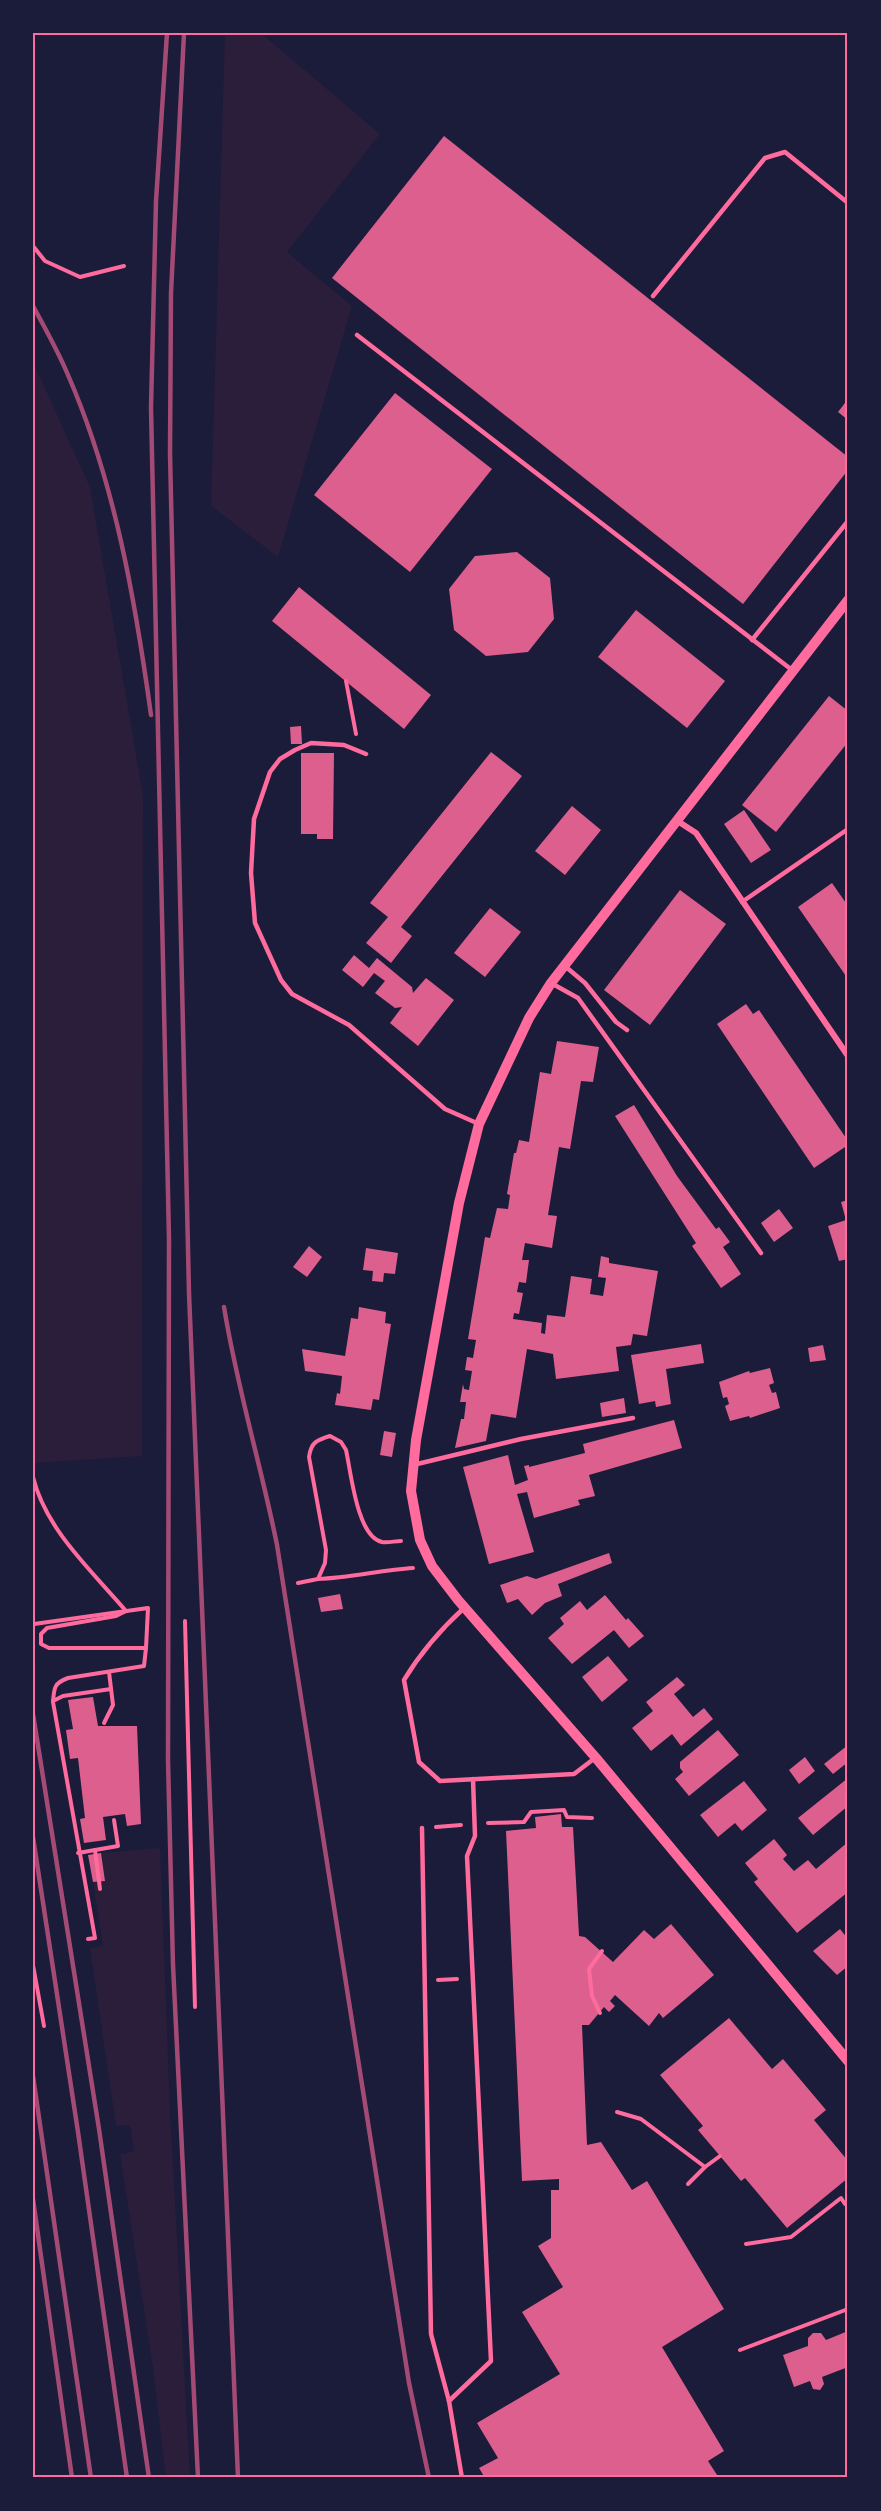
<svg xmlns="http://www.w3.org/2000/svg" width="881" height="2511" font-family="'Source Sans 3',sans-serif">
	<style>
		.green { fill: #2a1e3b }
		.building { fill: #dd5f8e }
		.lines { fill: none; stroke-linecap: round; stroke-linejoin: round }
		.path { stroke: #ff6b9d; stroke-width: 4 }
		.service { stroke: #ff6b9d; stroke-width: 4.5 }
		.minor { stroke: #ff6b9d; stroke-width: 6 }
		.tertiary { stroke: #ff6b9d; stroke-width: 10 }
		.rail { stroke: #a44b75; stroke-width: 4.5 }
		.neatline { fill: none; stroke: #ff6b9d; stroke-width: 2 }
	</style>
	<rect width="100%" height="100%" fill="#1b1b3a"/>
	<g class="green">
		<polygon points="225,33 261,33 380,134 287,252 352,306 278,557 211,506"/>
		<polygon points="33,362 90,487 143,795 142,1456 33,1463"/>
		<polygon points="160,1848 170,2110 190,2478 166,2478 153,2368 120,2154 134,2151 130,2125 116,2126 90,1948 103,1946 93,1882 105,1880 101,1853"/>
	</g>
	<g class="building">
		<polygon points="444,136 848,457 848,470 743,604 332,278"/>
		<polygon points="395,393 492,469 410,572 314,495"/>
		<polygon points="848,399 848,420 838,412"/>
		<polygon points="517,552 550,578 554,619 528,652 486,656 454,630 449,589 475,556"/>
		<polygon points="299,587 431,695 404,729 272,621"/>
		<polygon points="636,610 725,681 687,728 598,657"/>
		<polygon points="829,696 848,711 848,742 776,832 742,805"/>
		<polygon points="301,726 302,744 291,744 290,727"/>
		<polygon points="491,752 522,776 401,927 412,936 391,963 366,943 388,917 370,903"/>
		<polygon points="301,753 334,753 333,839 317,839 317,834 301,834"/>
		<polygon points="572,806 601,830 565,875 535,851"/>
		<polygon points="744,810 771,850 751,863 724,824"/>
		<polygon points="832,883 848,906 848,979 798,907"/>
		<polygon points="680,890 726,924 650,1025 604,990"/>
		<polygon points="490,908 521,932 485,977 454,953"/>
		<polygon points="354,955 369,968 377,958 412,987 413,993 426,978 454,1000 418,1046 390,1023 402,1007 395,1008 375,993 385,981 374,973 363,987 342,970"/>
		<polygon points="746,1004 753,1014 759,1010 848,1141 848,1145 814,1168 717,1024"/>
		<polygon points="557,1041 599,1047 593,1082 581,1081 570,1149 559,1147 548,1215 557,1216 552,1248 525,1243 522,1260 529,1260 526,1283 519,1282 517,1292 523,1293 519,1314 514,1313 513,1319 542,1323 541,1333 545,1334 547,1315 565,1317 571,1276 592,1279 590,1294 603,1296 606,1278 598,1277 601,1256 609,1258 609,1263 658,1271 647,1336 633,1334 631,1345 616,1347 619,1371 556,1379 553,1354 527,1349 516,1418 491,1414 486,1441 455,1448 461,1419 464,1419 466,1402 460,1402 463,1384 464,1389 469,1390 472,1371 465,1370 467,1357 473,1358 476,1340 468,1339 485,1237 490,1238 497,1208 508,1209 510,1195 507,1194 514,1153 516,1153 519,1140 529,1142 540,1072 551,1074"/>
		<polygon points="634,1105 677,1176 716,1229 719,1227 730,1242 723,1247 741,1274 721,1288 692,1246 696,1243 615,1116"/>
		<polygon points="848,1200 848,1259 839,1261 828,1226 846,1220 841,1202"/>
		<polygon points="779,1209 793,1228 774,1242 761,1223"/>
		<polygon points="309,1246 322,1257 307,1277 293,1267"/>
		<polygon points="366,1248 398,1253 395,1274 384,1273 383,1282 372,1281 373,1271 363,1270"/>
		<polygon points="359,1307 386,1312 385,1323 391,1324 379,1400 373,1399 371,1410 335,1405 337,1393 340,1394 342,1376 305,1371 302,1349 345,1356 351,1318 358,1319"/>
		<polygon points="701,1344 704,1363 666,1369 671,1404 656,1407 655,1401 639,1404 631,1355"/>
		<polygon points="823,1345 826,1360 810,1362 808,1348"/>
		<polygon points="770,1368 774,1383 769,1385 772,1393 776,1392 780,1408 750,1418 749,1416 730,1421 725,1406 729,1404 727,1397 723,1398 719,1382 749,1371 750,1373"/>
		<polygon points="624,1398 626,1413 602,1417 600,1403"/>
		<polygon points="674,1420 682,1448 589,1475 595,1496 578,1500 580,1505 534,1518 527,1492 517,1494 534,1552 489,1564 463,1467 508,1455 515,1485 528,1480 524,1466 529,1465 529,1467 585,1453 583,1444"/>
		<polygon points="384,1431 396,1433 392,1457 380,1455"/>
		<polygon points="609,1553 612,1563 558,1584 562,1596 545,1603 532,1615 518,1599 507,1603 500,1585 527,1576 536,1579"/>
		<polygon points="340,1594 343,1609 321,1612 318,1598"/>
		<polygon points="605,1595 626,1620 628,1618 644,1636 629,1648 614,1630 572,1664 548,1638 564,1624 560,1618 580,1601 587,1610"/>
		<polygon points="608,1656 628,1680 602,1702 582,1677"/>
		<polygon points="677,1677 685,1685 674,1694 693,1717 704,1708 713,1719 681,1746 672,1734 651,1751 632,1728 653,1711 646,1702"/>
		<polygon points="93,1697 98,1726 137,1726 141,1824 127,1826 125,1814 103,1817 106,1840 84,1843 80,1819 85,1818 78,1758 70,1759 66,1730 73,1729 68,1700"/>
		<polygon points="718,1730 739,1755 689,1796 675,1779 683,1772 680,1768 680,1762"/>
		<polygon points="848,1745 848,1762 833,1774 824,1764"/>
		<polygon points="805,1757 815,1771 799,1784 789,1770"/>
		<polygon points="848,1778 848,1806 813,1835 798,1818"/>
		<polygon points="744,1781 767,1810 742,1831 735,1823 718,1837 700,1815"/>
		<polygon points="561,1814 562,1827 573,1827 579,1936 585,1937 613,1962 644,1930 654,1939 671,1924 714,1975 663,2018 659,2013 649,2026 615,1995 610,2001 615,2006 609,2012 604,2007 589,2025 582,2025 587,2145 601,2142 632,2190 647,2181 724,2309 662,2347 724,2451 708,2461 719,2478 485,2478 479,2468 498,2458 477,2423 560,2374 522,2312 563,2287 538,2246 551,2238 551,2190 559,2190 559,2179 522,2181 506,1831 536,1828 535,1817"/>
		<polygon points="774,1839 787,1855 783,1859 794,1871 808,1860 816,1869 848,1842 848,1892 797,1933 754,1882 758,1879 745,1863"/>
		<polygon points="101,1853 105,1881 93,1882 88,1855"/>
		<polygon points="840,1929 848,1939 848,1966 837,1975 813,1951"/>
		<polygon points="729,2018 772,2069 783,2059 826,2110 814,2120 848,2161 848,2178 787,2228 745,2178 741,2181 720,2156 698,2130 703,2126 660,2075"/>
		<polygon points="848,2331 848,2367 822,2377 824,2384 820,2390 813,2389 810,2381 794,2387 783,2355 808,2346 808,2338 813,2333 821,2333 826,2340"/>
	</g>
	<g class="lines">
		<g class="path">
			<polyline points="33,246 45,261 80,277 124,266"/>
			<polyline points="346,681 356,734"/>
			<path d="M33 1477C46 1530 92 1571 126 1611L116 1616 47 1628 41 1634V1644L49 1648H146L144 1666 68 1678C54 1683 54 1688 53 1702L95 1938 88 1939"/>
			<path d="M318 1579C350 1578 381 1570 413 1568"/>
			<path d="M298 1583 318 1579 325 1563 326 1550 309 1457C311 1442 317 1440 330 1436L341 1442 346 1450C351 1472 357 1537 382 1542 388 1543 395 1541 401 1541"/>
			<polyline points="185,1621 195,2007"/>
			<polyline points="34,1624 148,1608 146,1648"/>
			<polyline points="53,1701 63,1696 111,1689"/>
			<polyline points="104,1723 113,1705 109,1672"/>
			<polyline points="488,1823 524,1822 531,1812 564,1810 567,1817 592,1818"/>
			<polyline points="436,1827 461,1825"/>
			<polyline points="95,1850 100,1889"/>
			<polyline points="78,1853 118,1846 114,1820"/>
			<polyline points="33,1965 44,2026"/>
			<polyline points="438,1980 457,1979"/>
			<polyline points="600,2013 592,1996 589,1969 602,1951"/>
			<polyline points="617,2112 641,2119 705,2167 720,2156"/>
			<polyline points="688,2184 705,2167"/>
			<polyline points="746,2244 791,2237 841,2198 845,2204 848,2202"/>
			<polyline points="740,2350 848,2309"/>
		</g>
		<g class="service">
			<polyline points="653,296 765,158 785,152 848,203"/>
			<polyline points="357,335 792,670"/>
			<polyline points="752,640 848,521"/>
			<polyline points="366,754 344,745 311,743 295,750 280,759 270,772 254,819 251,873 255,923 281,980 292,994 349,1025 445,1109 479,1124"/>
			<polyline points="742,902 848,829"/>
			<polyline points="566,967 585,983 616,1022 627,1030"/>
			<polyline points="551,983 578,998 761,1253"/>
			<polyline points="413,1465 521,1439 633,1418"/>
			<path d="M464 1608C440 1630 421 1652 404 1680L419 1762 440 1781 574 1774 595 1758"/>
			<polyline points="422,1828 431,2334 449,2401 462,2478"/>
			<polyline points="449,2401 491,2361 467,1856 475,1836 473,1779"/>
		</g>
		<polyline class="minor" points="676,820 696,833 848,1056"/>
		<polyline class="tertiary" points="848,600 551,983 529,1018 479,1124 459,1203 416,1440 411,1491 420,1540 432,1566 458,1600 596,1758 848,2061"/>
		<g class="rail">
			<polyline points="167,33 156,201 151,408 169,1239 168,1760 173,1965 198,2478"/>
			<polyline points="184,33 171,293 170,453 189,1293 238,2478"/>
			<path d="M33 306C45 328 58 351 68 375 115 483 135 599 151 715"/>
			<path d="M224 1307C237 1388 261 1465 277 1545L409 2383 429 2478"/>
			<polyline points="33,1714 99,2129 149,2478"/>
			<polyline points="33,1837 78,2132 127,2478"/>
			<polyline points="33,2076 91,2478"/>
			<polyline points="33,2199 72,2478"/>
		</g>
	</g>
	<rect width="881" height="2511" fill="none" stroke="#1b1b3a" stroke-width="69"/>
	<rect x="34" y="34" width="812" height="2442" class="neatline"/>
</svg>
